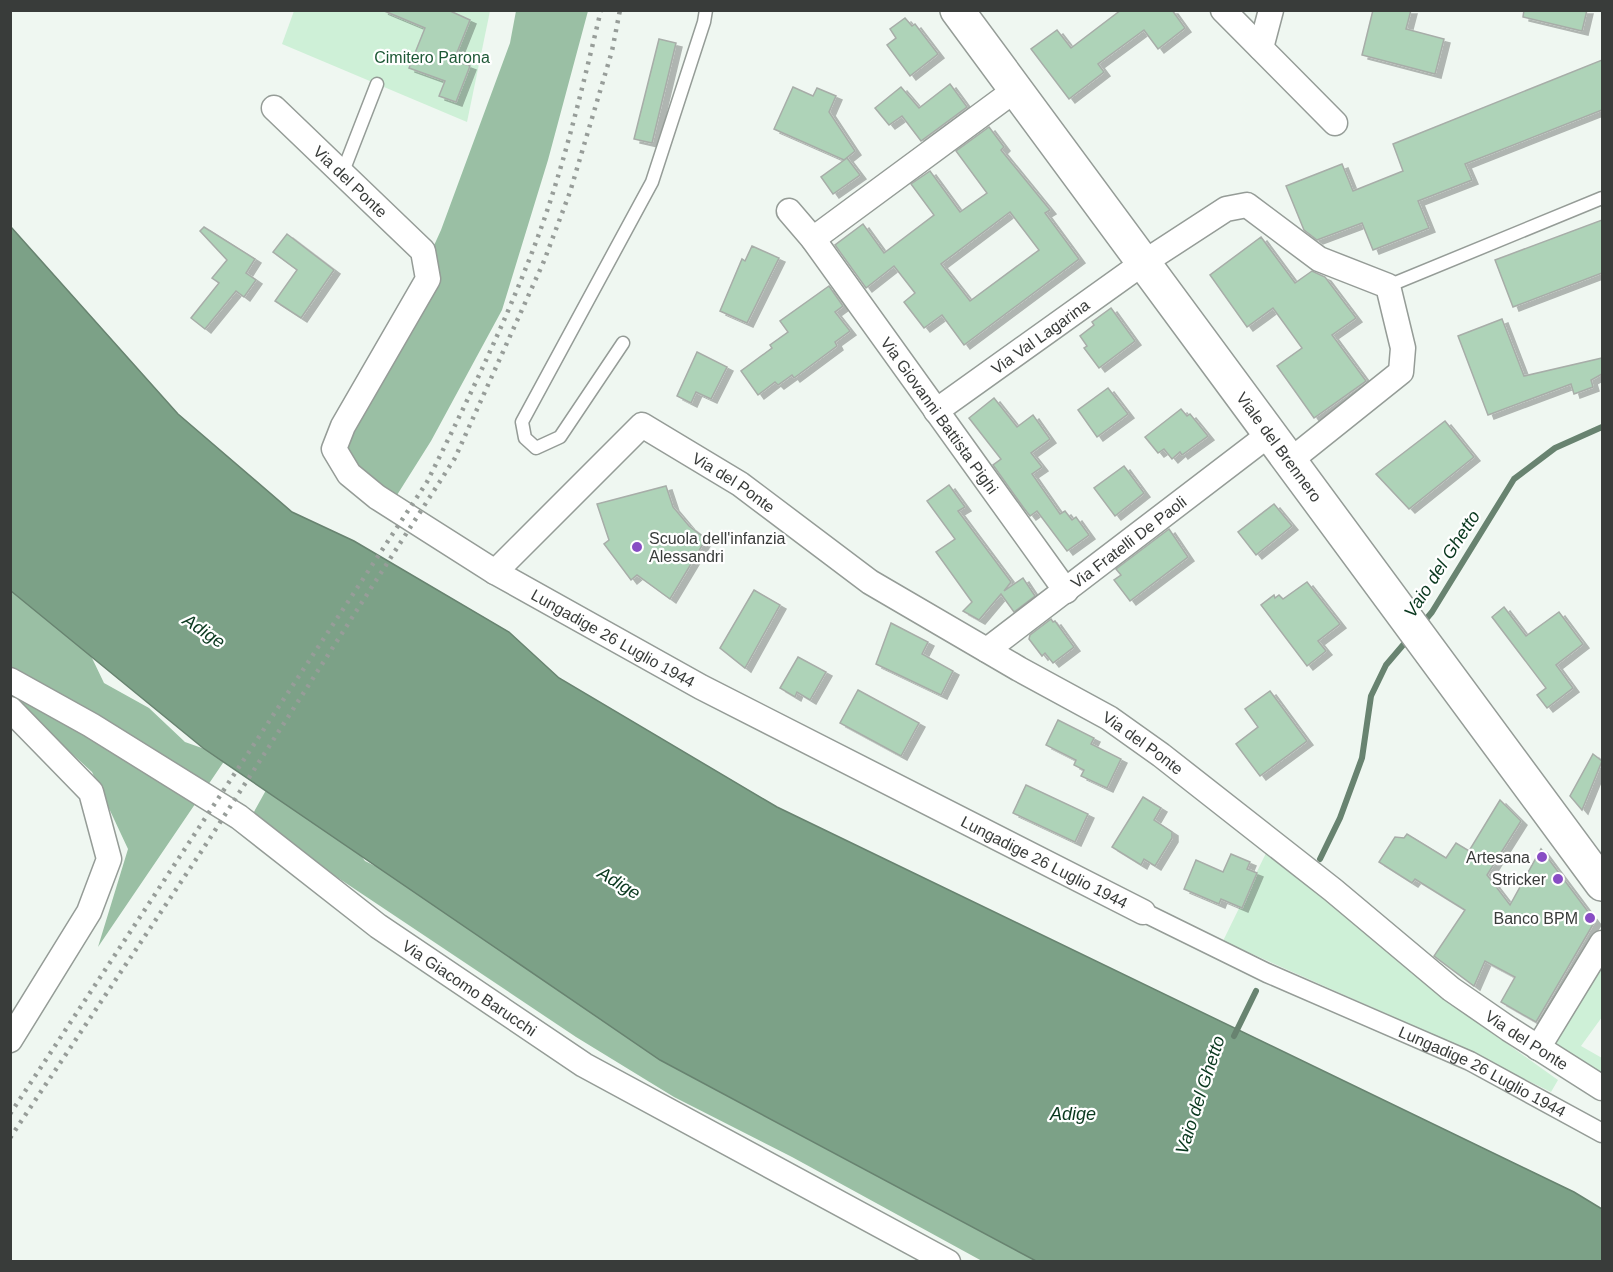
<svg xmlns="http://www.w3.org/2000/svg" width="1613" height="1272" font-family="Helvetica,sans-serif">
	<style>
		.green { fill: #cef0d7 }
		.forest { fill: #9abfa4 }
		.water { fill: #7ca187; stroke: #688370; stroke-width: 1.5 }
		.lines { fill: none; stroke-linecap: round; stroke-linejoin: round }
		.stream { stroke: #688370; stroke-width: 6 }
		.building { fill: #aed3b8; stroke: #a7ada8; stroke-width: 1.5; fill-rule: evenodd; filter: url(#shadow) }
		.service-casing { stroke: #959c97; stroke-width: 15 }
		.pedestrian-casing { stroke: #959c97; stroke-width: 21 }
		.minor-casing { stroke: #959c97; stroke-width: 27 }
		.primary-casing { stroke: #959c97; stroke-width: 36 }
		.service { stroke: #fff; stroke-width: 12 }
		.pedestrian { stroke: #fff; stroke-width: 18 }
		.minor { stroke: #fff; stroke-width: 24 }
		.primary { stroke: #fff; stroke-width: 33 }
		.rail { stroke: #979d99; stroke-width: 4.5; stroke-dasharray: 3 6; stroke-linecap: butt }
		.poi-dot { fill: #884dc4; stroke: #fff; stroke-width: 2 }
		.labels { text-anchor: middle; stroke-width: 4.5; stroke-linejoin: round; paint-order: stroke }
		.park-label { font-size: 16px; fill: #1d5835; stroke: #fff }
		.street-label { font-size: 16px; fill: #393c3a; stroke: #fff }
		.poi-label { font-size: 16px; fill: #393c3a; stroke: #fff; text-anchor: end }
		.water-label { font-size: 18px; font-style: italic; fill: #09381e; stroke: #fff }
	</style>
	<defs>
		<filter id="shadow"><feDropShadow dx="6" dy="4" stdDeviation="0" flood-color="#0004"/></filter>
	</defs>
	<rect width="100%" height="100%" fill="#eff7f1"/>
	<g class="green">
		<polygon points="294,11 490,11 467,122 282,44"/>
		<polygon points="1268,849 1450,1003 1558,1080 1551,1092 1432,1034 1223,941"/>
		<polygon points="1602,959 1602,1017 1581,1046 1602,1058 1602,1076 1548,1046"/>
	</g>
	<g class="forest">
		<polygon points="516,11 588,11 548,160 502,310 431,441 392,503 340,467 347,438 441,230 510,43"/>
		<polygon points="10,585 62,616 92,658 104,683 149,708 185,742 227,757 98,947 128,849 92,772 11,698"/>
		<polygon points="270,783 352,844 365,861 377,867 389,869 1081,1261 982,1261 792,1157 674,1097 576,1037 250,819"/>
	</g>
	<polygon class="water" points="11,227 178,414 292,512 354,541 509,632 559,678 777,807 1574,1192 1602,1209 1602,1261 1036,1261 660,1060 203,748 11,591"/>
	<g class="lines">
		<g class="stream">
			<polyline points="1422,624 1432,612 1514,479 1555,448 1602,427"/>
			<polyline points="1320,859 1340,818 1362,758 1371,696 1386,665 1409,638"/>
			<polyline points="1234,1036 1256,991"/>
		</g>
	</g>
	<g class="building">
		<polygon points="382,10 448,10 470,20 454,60 470,66 456,102 439,96 445,81 409,68 425,28"/>
		<polygon points="1121,10 1172,10 1185,28 1158,49 1144,30 1098,64 1104,72 1069,99 1031,49 1057,30 1071,48"/>
		<polygon points="1373,10 1411,10 1406,29 1444,39 1435,74 1362,55"/>
		<polygon points="1524,10 1587,10 1582,31 1523,17"/>
		<polygon points="905,18 912,26 915,24 938,54 910,76 887,45 896,38 890,29"/>
		<polygon points="659,39 676,43 652,143 634,139"/>
		<polygon points="1602,60 1602,110 1465,164 1472,180 1418,201 1429,228 1373,250 1362,223 1317,240 1304,230 1286,186 1342,164 1353,191 1403,171 1393,144"/>
		<polygon points="950,84 967,107 921,141 902,116 889,125 875,108 901,87 919,108"/>
		<polygon points="793,87 813,96 817,88 836,96 829,112 855,151 844,160 774,129"/>
		<path d="M989 127 1004 147 1001 150 1050 210 1045 213 1079 259 964 345 942 315 924 328 904 302 915 293 894 266 866 288 835 245 863 224 884 253 934 215 911 184 930 171 960 212 987 193 956 151ZM1010 212 1039 250 970 301 941 264Z"/>
		<polygon points="847,158 860,175 833,194 821,177"/>
		<polygon points="1602,220 1602,273 1513,307 1495,260"/>
		<polygon points="204,227 255,259 246,273 256,280 244,297 236,291 205,329 191,318 219,283 212,278 227,260 200,231"/>
		<polygon points="287,234 334,270 301,318 275,301 297,270 273,252"/>
		<polygon points="1261,237 1295,283 1312,271 1325,277 1356,318 1332,335 1366,381 1314,418 1277,366 1302,348 1273,308 1247,327 1210,275"/>
		<polygon points="752,246 779,258 747,323 720,311 742,259 745,261"/>
		<polygon points="829,286 843,306 835,312 850,331 835,342 837,346 794,378 792,375 778,385 775,382 758,395 741,371 772,348 770,345 788,332 780,321"/>
		<polygon points="1111,308 1135,341 1099,368 1084,348 1087,346 1080,336 1094,325 1092,322"/>
		<polygon points="1502,319 1524,376 1602,358 1602,374 1591,380 1593,387 1574,394 1571,384 1488,415 1458,336"/>
		<polygon points="697,352 727,367 711,399 696,392 691,403 677,396"/>
		<polygon points="1108,388 1128,414 1097,437 1078,410"/>
		<polygon points="994,398 1017,427 1033,415 1050,439 1031,453 1042,467 1032,474 1060,514 1065,511 1072,520 1076,517 1089,535 1067,551 1037,511 1030,516 1023,507 993,465 1001,459 969,418"/>
		<polygon points="1181,409 1187,416 1190,414 1208,436 1182,455 1180,452 1172,459 1164,449 1158,453 1145,437"/>
		<polygon points="1445,421 1474,457 1409,509 1376,474"/>
		<polygon points="1124,466 1144,493 1115,516 1094,488"/>
		<polygon points="949,485 965,507 958,511 1011,582 1004,591 1023,578 1035,596 1014,612 1001,594 979,620 963,611 972,602 936,552 955,539 927,501"/>
		<polygon points="666,486 673,507 689,526 706,539 670,599 637,575 631,580 604,544 609,540 597,504"/>
		<polygon points="1274,504 1292,526 1256,555 1238,532"/>
		<polygon points="1169,529 1188,557 1130,601 1114,580 1121,575 1116,569"/>
		<polygon points="1307,582 1340,624 1318,641 1326,651 1307,666 1261,605 1274,595 1275,598 1279,595 1283,599"/>
		<polygon points="754,590 780,605 745,668 720,648"/>
		<polygon points="1504,607 1526,636 1559,612 1583,644 1556,665 1573,688 1547,708 1537,695 1546,688 1492,617"/>
		<polygon points="1051,619 1053,622 1055,621 1074,647 1053,663 1045,653 1042,656 1029,639 1030,635"/>
		<polygon points="891,623 928,642 922,654 953,671 941,695 876,664"/>
		<polygon points="798,657 826,672 810,700 797,692 795,697 780,688"/>
		<polygon points="858,690 919,723 901,756 840,723"/>
		<polygon points="1270,691 1307,741 1260,776 1236,744 1258,727 1245,709"/>
		<polygon points="1058,720 1094,738 1091,744 1121,759 1107,788 1081,776 1084,770 1074,765 1076,760 1046,745"/>
		<polygon points="1593,754 1602,761 1582,810 1570,796"/>
		<polygon points="1026,785 1088,814 1075,842 1013,813"/>
		<polygon points="1143,797 1161,808 1154,820 1172,832 1172,838 1155,866 1144,859 1141,865 1112,847"/>
		<polygon points="1500,800 1521,821 1487,875 1510,905 1541,849 1595,921 1536,1022 1501,1002 1515,977 1485,961 1474,986 1434,956 1465,910 1415,879 1412,883 1379,862 1395,837 1404,838 1407,834 1446,858 1456,843 1469,851"/>
		<polygon points="1231,854 1250,862 1247,869 1257,873 1242,908 1221,899 1219,904 1184,889 1196,860 1223,872"/>
	</g>
	<g class="lines">
		<defs>
			<g id="service">
				<polyline points="342,174 377,84"/>
				<polyline points="1388,286 1602,198"/>
				<polyline points="623,343 560,437 536,448 525,438 522,422 652,182 704,22 706,10"/>
			</g>
			<g id="pedestrian">
				<path id="s1" d="M1143 912 1267 973 1470 1061 1602 1133"/>
			</g>
			<g id="minor">
				<polyline points="1223,10 1335,123"/>
				<polyline points="1261,48 1271,10"/>
				<path id="s2" d="M274 108 423 251 428 279 343 426 334 449 349 474 377 497 495 572 701 687 1143 912"/>
				<path id="s3" d="M789 211 813 239 1066 591"/>
				<polyline points="813,239 1015,90"/>
				<path id="s4" d="M936 411 1143 263 1226 209 1247 205 1319 259 1388 286 1403 348 1401 372 1291 460"/>
				<path id="s5" d="M495 572 642 425 740 484 870 582 1019 669 1109 718 1161 755 1333 890 1451 989 1509 1029 1602 1088"/>
				<path id="s6" d="M987 650 1271 433"/>
				<path id="s7" d="M10 680 91 725 239 817 378 926 584 1065 948 1262"/>
				<polyline points="10,709 91,792 109,859 89,912 10,1040"/>
				<polyline points="1538,1048 1602,943"/>
			</g>
			<g id="primary">
				<path id="s8" d="M957 10 1602 884"/>
			</g>
		</defs>
		<use href="#service" class="service-casing"/>
		<use href="#pedestrian" class="pedestrian-casing"/>
		<use href="#minor" class="minor-casing"/>
		<use href="#primary" class="primary-casing"/>
		<use href="#service" class="service"/>
		<use href="#pedestrian" class="pedestrian"/>
		<use href="#minor" class="minor"/>
		<use href="#primary" class="primary"/>
		<g class="rail">
			<path d="M10 1114 427 482C464 408 501 332 531 255 562 176 581 93 601 10"/>
			<polyline points="10,1138 201,852 455,458 544,261 570,192 612,51 620,10"/>
		</g>
	</g>
	<g class="poi-dot">
		<circle cx="637" cy="547" r="6"/>
		<circle cx="1542" cy="857" r="6"/>
		<circle cx="1558" cy="879" r="6"/>
		<circle cx="1590" cy="918" r="6"/>
	</g>
	<g class="labels">
		<g class="park-label">
			<text x="432" y="63">Cimitero Parona</text>
		</g>
		<g class="street-label">
			<text dy="6" stroke="none"><textPath href="#s2" startOffset="106">Via del Ponte</textPath></text>
			<text dy="6" stroke="none"><textPath href="#s4" startOffset="128">Via Val Lagarina</textPath></text>
			<text dy="6" stroke="none"><textPath href="#s3" startOffset="254">Via Giovanni Battista Pighi</textPath></text>
			<text dy="6" stroke="none"><textPath href="#s8" startOffset="543">Viale del Brennero</textPath></text>
			<text dy="6" stroke="none"><textPath href="#s5" startOffset="316">Via del Ponte</textPath></text>
			<text dy="6" stroke="none"><textPath href="#s6" startOffset="178">Via Fratelli De Paoli</textPath></text>
			<text dy="6" stroke="none"><textPath href="#s2" startOffset="770">Lungadige 26 Luglio 1944</textPath></text>
			<text dy="6" stroke="none"><textPath href="#s5" startOffset="802">Via del Ponte</textPath></text>
			<text dy="6" stroke="none"><textPath href="#s2" startOffset="1256">Lungadige 26 Luglio 1944</textPath></text>
			<text dy="6" stroke="none"><textPath href="#s7" startOffset="554">Via Giacomo Barucchi</textPath></text>
			<text dy="6" stroke="none"><textPath href="#s5" startOffset="1288">Via del Ponte</textPath></text>
			<text dy="6" stroke="none"><textPath href="#s1" startOffset="375">Lungadige 26 Luglio 1944</textPath></text>
		</g>
		<g class="poi-label">
			<text x="649" y="544" text-anchor="start">Scuola dell'infanzia<tspan x="649" dy="18">Alessandri</tspan></text>
			<text x="1530" y="863">Artesana</text>
			<text x="1546" y="885">Stricker</text>
			<text x="1578" y="924">Banco BPM</text>
		</g>
		<g class="water-label">
			<text transform="translate(1442 564) rotate(-57)" y="6">Vaio del Ghetto</text>
			<text transform="translate(204 631) rotate(34)" y="6">Adige</text>
			<text transform="translate(619 883) rotate(31)" y="6">Adige</text>
			<text transform="translate(1200 1095) rotate(-72)" y="6">Vaio del Ghetto</text>
			<text x="1073" y="1120">Adige</text>
		</g>
	</g>
	<rect width="1613" height="1272" fill="none" stroke="#393c3a" stroke-width="24"/>
</svg>
